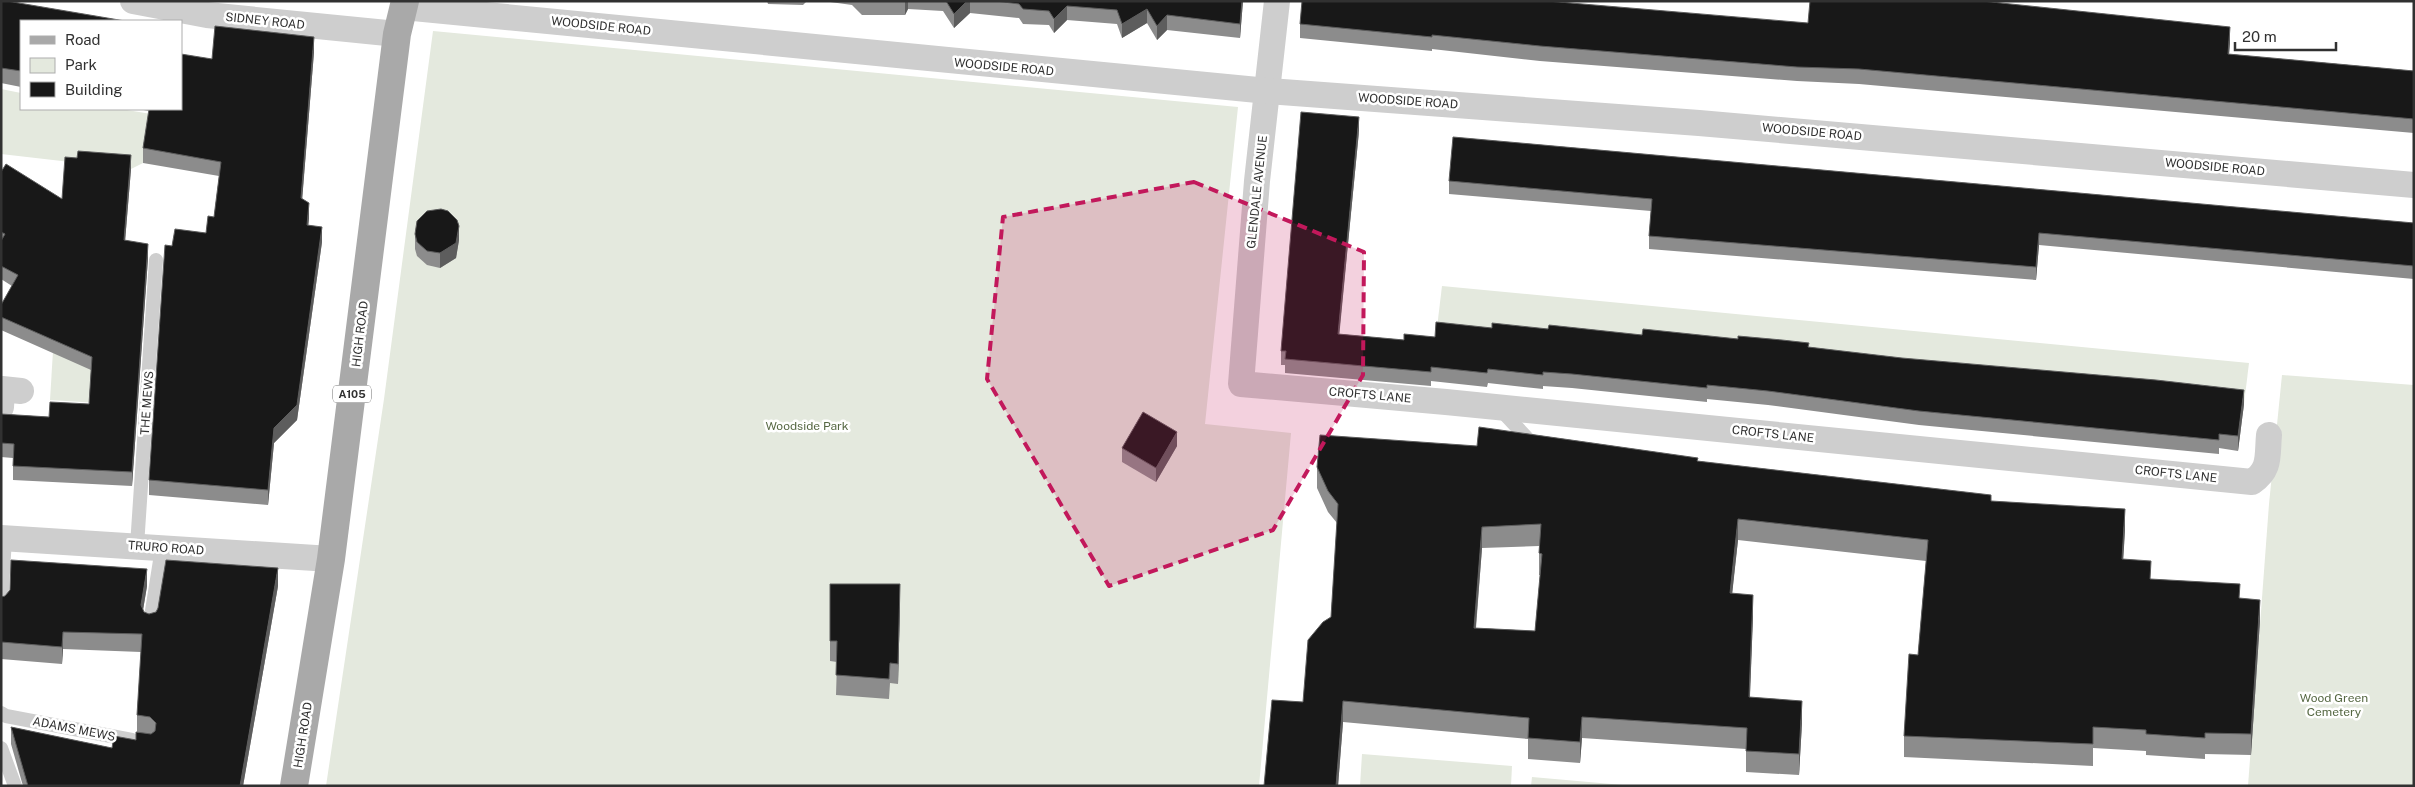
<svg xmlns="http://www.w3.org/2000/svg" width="2415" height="787" font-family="'Public Sans',sans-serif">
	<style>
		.green { fill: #e4e9de }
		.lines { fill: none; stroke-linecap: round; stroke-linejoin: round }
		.lane { stroke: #cecece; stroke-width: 14 }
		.street { stroke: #cecece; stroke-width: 26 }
		.primary { stroke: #a9a9a9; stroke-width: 28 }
		.wall { fill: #8c8c8c; fill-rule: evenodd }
		.shaded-wall { fill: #5d5d5d }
		.building { fill: #181818; stroke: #5d5d5d; fill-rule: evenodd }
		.marked { fill: #c2185b; fill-opacity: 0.2; stroke: #c2185b; stroke-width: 4; stroke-dasharray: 10 6; stroke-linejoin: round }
		.labels { text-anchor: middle; stroke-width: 5; stroke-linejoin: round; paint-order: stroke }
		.shield { fill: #fff; stroke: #6f6f6f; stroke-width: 1 }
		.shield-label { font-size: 11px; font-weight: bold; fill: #313131 }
		.street-label { font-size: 12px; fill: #313131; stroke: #fff }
		.park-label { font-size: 12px; fill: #566843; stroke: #fff }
	</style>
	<rect width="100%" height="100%" fill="#fff"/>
	<g class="green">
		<polygon points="433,31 1238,107 1205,424 1291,433 1259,786 326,786 384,399"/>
		<polygon points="1,89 21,93 21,109 121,109 151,114 143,163 131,169 1,154"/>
		<polygon points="1442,286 2249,363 2243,412 1436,336"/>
		<polygon points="53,351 132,356 130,405 50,400"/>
		<polygon points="2282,375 2414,385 2414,786 2248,786 2269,504"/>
		<polygon points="1362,754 1512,766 1511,786 1360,786"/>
		<polygon points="1532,777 1634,786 1531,786"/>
	</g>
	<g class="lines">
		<g class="lane">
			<polyline points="1499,408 1528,439"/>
			<polyline points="137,546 156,260"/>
			<polyline points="1,606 5,538"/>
			<polyline points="150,623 162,548"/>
			<polyline points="1,713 6,716 132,740"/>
			<polyline points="1,748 15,786"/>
		</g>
		<g class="street">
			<polyline points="133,1 207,15 397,34"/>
			<path d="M1277 1 1257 181 1241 384 1446 402 2252 482C2271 469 2267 456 2269 435"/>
			<polyline points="403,7 1268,91 1699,123 2414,185"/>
			<polyline points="1,407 2,389 21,391"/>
			<polyline points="1,538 331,559"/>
		</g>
		<polyline class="primary" points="294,786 331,559 397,34 405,1"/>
	</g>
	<g class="wall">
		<polygon points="1,1 21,21 21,87 1,83"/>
		<polygon points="767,1 807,1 803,5 768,4"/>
		<polygon points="823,1 1243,1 1240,38 1167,30 1157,40 1147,23 1122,38 1117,24 1067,20 1054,33 1049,25 1023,24 1019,18 970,13 954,28 943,11 908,9 905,15 862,15 852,5"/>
		<polygon points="1808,23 2230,42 2229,54 2414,71 2414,133 1859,84 1797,81 1540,61 1432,49 1432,51 1300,38 1300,24"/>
		<polygon points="314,52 302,199 309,218 308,225 322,242 297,420 274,443 268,505 149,495 149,480 172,246 206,233 214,217 219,176 143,163 143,148 149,111 138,109 181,109 212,59"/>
		<polygon points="1359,131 1339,334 1404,340 1435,337 1492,328 1548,329 1642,335 1809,347 2244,404 2238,451 2219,448 2219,454 1919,425 1768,405 1707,399 1707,402 1572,388 1543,386 1543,389 1488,383 1487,387 1431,381 1431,386 1285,373 1285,365 1281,365 1281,351"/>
		<polygon points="131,169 125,241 148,258 132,486 13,480 13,458 1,457 1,414 49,417 89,404 91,370 1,330 1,305 12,286 1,279 1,172 62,199"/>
		<polygon points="1449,181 2414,223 2414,279 2039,245 2036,280 1649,249 1649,236 1651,211 1449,194"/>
		<polygon points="415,234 459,240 456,258 440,268 427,265 417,256 415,249"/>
		<polygon points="1177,446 1156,482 1122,462 1122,448"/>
		<path d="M1698 461 1991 501 2125 530 2123 559 2151 579 2240 598 2260 621 2251 755 2205 754V759L2146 755V751L2093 748V766L1904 757V736L1918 655 1926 561 1738 540 1732 593 1753 616 1750 697 1802 723 1799 775 1746 772V749L1582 738 1580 763 1528 759V739L1343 722 1338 786H1264L1303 702 1331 617 1337 523 1328 512 1317 488V467ZM1539 546V575H1540L1535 631 1476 628 1482 548Z"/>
		<polygon points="147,586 143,610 144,612 149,614 278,586 243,786 23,786 11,744 11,727 112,748 136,740 142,733 137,732 137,715 141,652 63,649 62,664 1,659 1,597"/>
		<polygon points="900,604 898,684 890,683 889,699 836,695 837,662 830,661 830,641"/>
	</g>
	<g class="shaded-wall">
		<polygon points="905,1 908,1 908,9 905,15"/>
		<polygon points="967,1 970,1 970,13 954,28 954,14"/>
		<polygon points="1242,1 1243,1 1240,38 1240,24"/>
		<polygon points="1067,6 1067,20 1054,33 1054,19"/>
		<polygon points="1147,9 1147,23 1122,38 1122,24"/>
		<polygon points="1167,15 1167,30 1157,40 1157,26"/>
		<polygon points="2230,27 2230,42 2228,68 2228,54"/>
		<polygon points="314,37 314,52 301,214 301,198"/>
		<polygon points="1359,117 1359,131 1338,348 1338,334"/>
		<polygon points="131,155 131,169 124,254 124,240"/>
		<polygon points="309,203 309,218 307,240 307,225"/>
		<polygon points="459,226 459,240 456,258 440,268 440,253"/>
		<polygon points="322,227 322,242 297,420 274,443 268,505 268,490 274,428"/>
		<polygon points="2039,233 2039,245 2036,280 2036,267"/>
		<polygon points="148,244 148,258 132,486 132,472"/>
		<polygon points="2244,390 2244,404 2238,451 2238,436"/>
		<polygon points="1177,432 1177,446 1156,482 1156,468"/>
		<polygon points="2125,509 2125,530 2122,580 2122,559"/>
		<polygon points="1738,519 1738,540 1730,614 1730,593"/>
		<polygon points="1482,527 1482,548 1474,649 1474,628"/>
		<polygon points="278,568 278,586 243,786 240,786"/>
		<polygon points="147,569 147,586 141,622 141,605"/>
		<polygon points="900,584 900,604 898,684 898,664"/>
		<polygon points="1753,595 1753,616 1749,718 1749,697"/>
		<polygon points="2260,600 2260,621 2251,755 2251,734"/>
		<polygon points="63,632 63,649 62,664 62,647"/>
		<polygon points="1343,701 1343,722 1338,786 1336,786"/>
		<polygon points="1802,701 1802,723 1799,775 1799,754"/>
		<polygon points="1582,717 1582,738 1580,763 1580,742"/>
	</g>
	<g class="building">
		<polygon points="1,1 7,1 125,21 21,21 21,71 1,68"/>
		<polygon points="946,1 967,1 954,14"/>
		<polygon points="996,1 1242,1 1240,24 1167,15 1157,26 1147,9 1122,24 1117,10 1067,6 1054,19 1049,11 1023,9 1019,4"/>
		<polygon points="1302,1 1547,1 1808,23 1810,1 1982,1 2230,27 2228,54 2414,71 2414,119 1859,69 1797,67 1540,46 1432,35 1432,37 1300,24"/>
		<polygon points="215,26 314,37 301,198 309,203 307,225 322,227 297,405 274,428 268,490 149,480 165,245 172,246 175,229 206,233 208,216 214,217 221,162 143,148 149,109 181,109 181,54 212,59"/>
		<polygon points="1301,112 1359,117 1338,334 1404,340 1404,334 1435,337 1436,322 1492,328 1492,323 1548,329 1549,325 1642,335 1643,329 1738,339 1738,336 1782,340 1809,343 1808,347 1902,358 2156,380 2244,390 2238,436 2219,434 2219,440 1919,411 1768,391 1707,385 1707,388 1572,374 1543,372 1543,375 1488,369 1487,373 1431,367 1431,372 1285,359 1286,351 1281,351"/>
		<polygon points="1453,137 2414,223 2414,266 2039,233 2036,267 1649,236 1652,199 1449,181"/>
		<polygon points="78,151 131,155 124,240 148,244 132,472 13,466 14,444 1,443 1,414 49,417 50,402 89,404 92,357 1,317 1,305 18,275 1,266 1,241 5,234 1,232 1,172 6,164 62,199 65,157 77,158"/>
		<polygon points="441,209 448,211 457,220 459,226 456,243 440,253 427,251 417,242 415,234 417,221 427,211"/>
		<polygon points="1143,412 1177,432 1156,468 1122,448"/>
		<path d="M1479 427 1698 458 1697 461 1991 495V501L2125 509 2122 559 2151 561 2150 579 2240 584 2239 598 2260 600 2251 734 2205 733V738L2146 734V730L2093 727V744L1904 736 1909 654 1918 655 1928 540 1738 519 1730 593 1753 595 1749 697 1802 701 1799 754 1746 751 1747 728 1582 717 1580 742 1528 738 1529 718 1343 701 1336 786H1264L1272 700 1303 702 1308 640 1323 622 1331 617 1338 504 1328 491 1317 467 1320 435 1477 446ZM1541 524 1539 553 1542 554 1535 631 1474 628 1482 527Z"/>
		<polygon points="11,560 147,569 141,605 144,612 149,614 156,612 158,608 166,560 278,568 240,786 28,786 11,727 112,748 114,736 136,740 136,732 151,734 155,731 156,723 150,717 137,715 142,634 63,632 62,647 1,642 1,597 5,596 10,590"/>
		<polygon points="830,584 900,584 898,664 890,663 889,679 836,675 837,641 830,641"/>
	</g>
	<path class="marked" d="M1194 182 1364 252 1363 375 1273 530 1109 586 987 379 1003 217Z"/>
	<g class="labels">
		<rect class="shield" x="333" y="385.5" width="38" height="17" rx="4"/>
		<g class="shield-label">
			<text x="352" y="398">A105</text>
		</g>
		<g class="street-label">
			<text transform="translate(265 21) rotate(6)" y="4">SIDNEY ROAD</text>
			<text transform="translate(601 26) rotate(6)" y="4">WOODSIDE ROAD</text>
			<text transform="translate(1004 67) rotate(5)" y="4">WOODSIDE ROAD</text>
			<text transform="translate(1408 101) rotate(4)" y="4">WOODSIDE ROAD</text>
			<text transform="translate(1812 132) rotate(5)" y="4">WOODSIDE ROAD</text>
			<text transform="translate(2215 167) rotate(5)" y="4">WOODSIDE ROAD</text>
			<text transform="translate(1257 192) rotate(-84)" y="4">GLENDALE AVENUE</text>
			<text transform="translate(360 334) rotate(-83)" y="4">HIGH ROAD</text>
			<text transform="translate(1370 395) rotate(5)" y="4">CROFTS LANE</text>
			<text transform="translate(147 403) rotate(-86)" y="4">THE MEWS</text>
			<text transform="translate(1773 434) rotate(6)" y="4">CROFTS LANE</text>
			<text transform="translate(2176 474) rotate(6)" y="4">CROFTS LANE</text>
			<text transform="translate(166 548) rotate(4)" y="4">TRURO ROAD</text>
			<text transform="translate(74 729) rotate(11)" y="4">ADAMS MEWS</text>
			<text transform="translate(303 735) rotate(-81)" y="4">HIGH ROAD</text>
		</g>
		<g class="park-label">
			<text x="807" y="430">Woodside Park</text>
			<text x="2334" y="702">Wood Green<tspan x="2334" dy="14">Cemetery</tspan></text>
		</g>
	</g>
	<rect width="2415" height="787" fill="none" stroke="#313131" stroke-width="5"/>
	<rect x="20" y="20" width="162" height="90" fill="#ffffff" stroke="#adadad"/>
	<rect x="30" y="36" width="25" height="8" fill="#a9a9a9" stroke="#adadad"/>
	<text x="65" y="45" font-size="15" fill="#313131">Road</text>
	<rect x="30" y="58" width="25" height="15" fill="#e4e9de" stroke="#adadad"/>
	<text x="65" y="70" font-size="15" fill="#313131">Park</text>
	<rect x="30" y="82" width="25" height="15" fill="#181818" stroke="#adadad"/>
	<text x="65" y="95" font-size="15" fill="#313131">Building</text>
	<path d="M2235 42v8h101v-8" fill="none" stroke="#313131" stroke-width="2.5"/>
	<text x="2242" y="42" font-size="15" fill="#313131" stroke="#ffffff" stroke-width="4" paint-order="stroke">20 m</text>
</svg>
